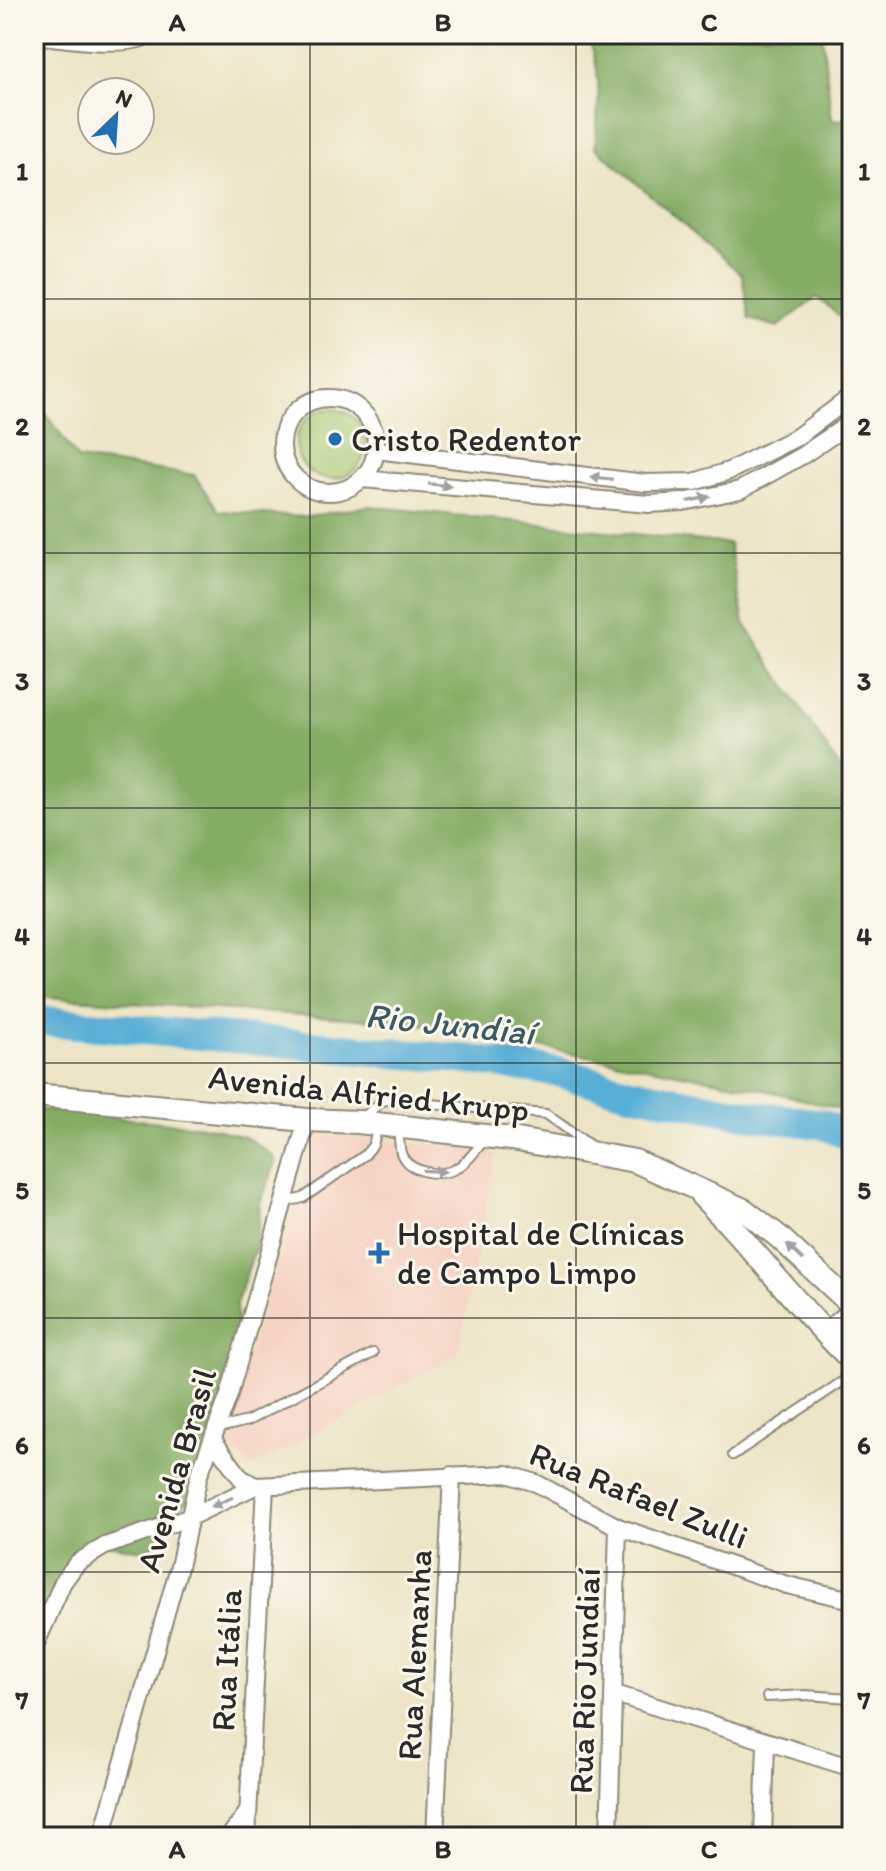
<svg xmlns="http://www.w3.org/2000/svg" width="886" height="1871" font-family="Itim,sans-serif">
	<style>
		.built { fill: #f5d2c3 }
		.green { fill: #a6c871; stroke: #687a4e; stroke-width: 2 }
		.forest { fill: #84ac63; stroke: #586c47; stroke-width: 2 }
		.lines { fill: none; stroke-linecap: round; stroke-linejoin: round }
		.river { stroke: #58afd5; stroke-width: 30 }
		.service-casing { stroke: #8c8878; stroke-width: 12 }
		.minor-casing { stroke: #8c8878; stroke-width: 20 }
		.tertiary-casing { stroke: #8c8878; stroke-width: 22 }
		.secondary-casing { stroke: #8c8878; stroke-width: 26 }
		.service { stroke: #fff; stroke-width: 8 }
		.minor { stroke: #fff; stroke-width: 16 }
		.tertiary { stroke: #fff; stroke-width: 18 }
		.secondary { stroke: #fff; stroke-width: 22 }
		.oneway { fill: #a0a0a0 }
		.grid { fill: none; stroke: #2b2b2b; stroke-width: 2; stroke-opacity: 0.55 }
		.poi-dot { fill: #1f6fb2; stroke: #fbf7ec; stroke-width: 3 }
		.labels { text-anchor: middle; stroke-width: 6; stroke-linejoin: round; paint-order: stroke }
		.poi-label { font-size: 34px; fill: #2b2b2b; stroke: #fbf7ec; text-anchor: start }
		.street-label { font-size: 34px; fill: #2b2b2b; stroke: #fbf7ec }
		.water-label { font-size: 36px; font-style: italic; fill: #3b5966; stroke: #fbf7ec }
		.neatline { fill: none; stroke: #2b2b2b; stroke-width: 3 }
		.grid-label { font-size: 26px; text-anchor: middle; font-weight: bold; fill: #2b2b2b }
	</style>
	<rect width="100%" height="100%" fill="#fbf7ec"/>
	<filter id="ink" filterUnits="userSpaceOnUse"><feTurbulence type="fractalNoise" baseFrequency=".0125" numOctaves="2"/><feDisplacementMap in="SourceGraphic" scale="16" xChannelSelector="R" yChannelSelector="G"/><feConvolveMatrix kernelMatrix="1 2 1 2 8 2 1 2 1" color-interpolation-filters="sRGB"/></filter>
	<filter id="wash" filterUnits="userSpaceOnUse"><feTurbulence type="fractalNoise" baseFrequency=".006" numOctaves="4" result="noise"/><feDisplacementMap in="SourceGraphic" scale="32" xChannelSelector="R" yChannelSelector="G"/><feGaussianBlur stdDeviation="1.8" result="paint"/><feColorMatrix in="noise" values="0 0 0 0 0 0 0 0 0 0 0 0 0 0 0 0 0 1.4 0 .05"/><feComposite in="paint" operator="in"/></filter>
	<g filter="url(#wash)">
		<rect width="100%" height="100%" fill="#ece4c5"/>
		<polygon class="built" points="317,1134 497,1151 458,1355 251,1468 222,1439"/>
		<circle class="green" cx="331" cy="444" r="35"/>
		<g class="forest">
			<path d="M586 34H822L832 120 852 119V320L846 322 817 297 778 327 749 319 742 275 595 147C598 110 604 68 586 34Z"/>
			<polygon points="34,397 78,459 194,475 219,511 305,517 369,506 729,544 744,623 852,786 852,1112 761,1089 413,1023 34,996"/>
			<path d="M34 1109 208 1127 248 1138 273 1156 276 1162 260 1203 257 1243 236 1304 238 1356 188 1499 151 1549C132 1552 115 1542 95 1544L34 1635Z"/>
		</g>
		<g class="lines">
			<polyline class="river" points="34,1020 472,1060 558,1072 630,1092 756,1116 822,1124 852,1137"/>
		</g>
	</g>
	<g filter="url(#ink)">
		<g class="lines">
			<defs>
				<g id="service">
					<polyline points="362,1118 384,1100 546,1114 591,1146"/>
					<path d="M398 1127C399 1135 399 1145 401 1153 408 1173 441 1178 457 1168 469 1161 476 1150 484 1140"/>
					<polyline points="286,1202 303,1198 365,1155 373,1145 378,1125"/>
					<polyline points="218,1428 248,1421 373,1353"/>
					<polyline points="733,1455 852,1375"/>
					<polyline points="767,1697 804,1695 852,1698"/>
				</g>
				<g id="minor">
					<path d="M34 35C58 37 133 50 148 34"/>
					<circle cx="329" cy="445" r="47"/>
					<polyline points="376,450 645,483 694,482 729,471 797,437 852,396"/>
					<polyline points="362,479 649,504 683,502 740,490 803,455 852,422"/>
					<polyline points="213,1440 241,1478 255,1486"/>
					<polyline points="34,1648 63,1582 77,1563 105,1546 188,1518 255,1486 507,1474 536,1483 618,1527 787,1585 852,1600"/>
					<polyline points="615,1694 852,1768"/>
					<polyline points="102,1837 179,1567 199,1475 229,1395 307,1120"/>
					<polyline points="229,1837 247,1813"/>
					<polyline points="247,1837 265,1486"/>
					<polyline points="435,1837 452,1475"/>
					<polyline points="609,1837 618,1527"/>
					<polyline points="763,1837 766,1742"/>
				</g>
				<polyline id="tertiary" points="824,1333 852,1311"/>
				<g id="secondary">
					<polyline points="34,1095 307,1120 358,1122 512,1139 635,1161 744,1210 779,1237 852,1305"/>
					<path d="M702 1196C755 1248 798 1309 852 1360"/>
				</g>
			</defs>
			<use href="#service" class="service-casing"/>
			<use href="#minor" class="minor-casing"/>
			<use href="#tertiary" class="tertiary-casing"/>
			<use href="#secondary" class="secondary-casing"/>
			<use href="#service" class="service"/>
			<use href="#minor" class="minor"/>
			<use href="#tertiary" class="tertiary"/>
			<use href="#secondary" class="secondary"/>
		</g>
		<defs><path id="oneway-solid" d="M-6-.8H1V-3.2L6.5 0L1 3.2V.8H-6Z" transform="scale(2)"/></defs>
		<g class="oneway">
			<use href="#oneway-solid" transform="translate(601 478) rotate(-173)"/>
			<use href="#oneway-solid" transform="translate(440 485) rotate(5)"/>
			<use href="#oneway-solid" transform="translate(699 499) rotate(-12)"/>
			<use href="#oneway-solid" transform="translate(434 1171) rotate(3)"/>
			<use href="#oneway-solid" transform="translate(795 1252) rotate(-136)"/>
			<use href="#oneway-solid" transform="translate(222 1502) rotate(156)"/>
		</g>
	</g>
	<path class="grid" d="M310 34V1837M576 34V1837M34 299H852M34 553H852M34 808H852M34 1063H852M34 1318H852M34 1572H852"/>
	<g class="poi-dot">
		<circle cx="335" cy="439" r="8"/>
		<path d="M375 1241h8v8h8v8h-8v8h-8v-8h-8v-8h8z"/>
	</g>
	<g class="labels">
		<g class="poi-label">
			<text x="351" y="451">Cristo Redentor</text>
			<text x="397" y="1245">Hospital de Clínicas<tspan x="397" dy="39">de Campo Limpo</tspan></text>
		</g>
		<g class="street-label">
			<text transform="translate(369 1093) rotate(6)" y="12">Avenida Alfried Krupp</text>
			<text transform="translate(176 1470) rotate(-74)" y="12">Avenida Brasil</text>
			<text transform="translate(639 1495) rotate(22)" y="12">Rua Rafael Zulli</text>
			<text transform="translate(414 1655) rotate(-87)" y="12">Rua Alemanha</text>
			<text transform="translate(226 1660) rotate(-87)" y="12">Rua Itália</text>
			<text transform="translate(584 1681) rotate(-88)" y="12">Rua Rio Jundiaí</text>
		</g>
		<g class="water-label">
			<text transform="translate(450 1023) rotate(6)" y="13">Rio Jundiaí</text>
		</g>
	</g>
	<rect width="886" height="1871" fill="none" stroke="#fbf7ec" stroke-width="88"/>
	<g transform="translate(116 116) rotate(25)"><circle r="38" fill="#fbf7ec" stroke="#a8a59f" stroke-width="2"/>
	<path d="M0-6L14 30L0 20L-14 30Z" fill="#1f6fb2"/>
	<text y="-12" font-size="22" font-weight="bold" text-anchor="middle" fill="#2b2b2b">N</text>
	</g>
	<rect x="44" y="44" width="798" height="1783" class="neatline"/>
	<g class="grid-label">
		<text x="177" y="31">A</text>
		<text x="443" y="31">B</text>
		<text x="709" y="31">C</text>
		<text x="22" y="180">1</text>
		<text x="864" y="180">1</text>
		<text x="22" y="435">2</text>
		<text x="864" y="435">2</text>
		<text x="22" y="690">3</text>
		<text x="864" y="690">3</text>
		<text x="22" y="945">4</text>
		<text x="864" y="945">4</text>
		<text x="22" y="1199">5</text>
		<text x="864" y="1199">5</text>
		<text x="22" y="1454">6</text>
		<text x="864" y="1454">6</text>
		<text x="22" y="1709">7</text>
		<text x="864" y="1709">7</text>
		<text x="177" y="1858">A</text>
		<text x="443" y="1858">B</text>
		<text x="709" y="1858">C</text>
	</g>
</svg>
